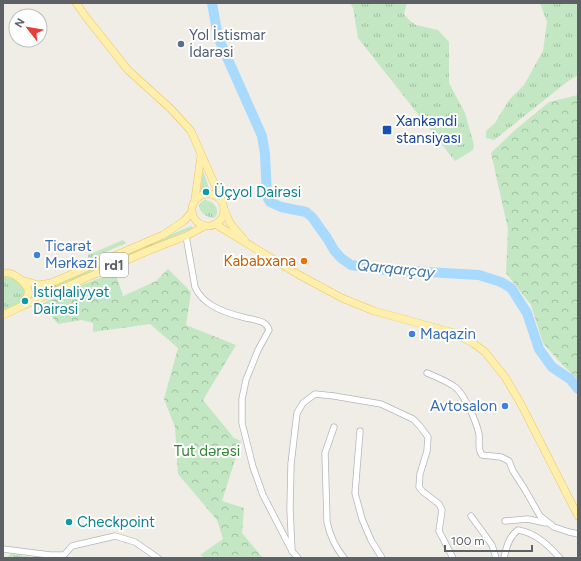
<svg xmlns="http://www.w3.org/2000/svg" width="581" height="561" font-family="Figtree,sans-serif">
	<style>
		.grass { fill: url(#grass-tufts) }
		.forest { fill: url(#forest-crowns) }
		.lines { fill: none; stroke-linecap: round; stroke-linejoin: round }
		.river { stroke: #a7dafe; stroke-width: 10 }
		.minor-casing { stroke: #b3b6ba; stroke-width: 7 }
		.major-casing { stroke: #f1c45d; stroke-width: 8 }
		.minor { stroke: #fff; stroke-width: 5.5 }
		.major { stroke: #feefac; stroke-width: 7 }
		.service-dot { fill: #5c6f8a; stroke: #fff; stroke-width: 1.5 }
		.transit-dot { fill: #1a4fb4; stroke: #fff; stroke-width: 1.5 }
		.culture-dot { fill: #0f9aa8; stroke: #fff; stroke-width: 1.5 }
		.shop-dot { fill: #3f7fe0; stroke: #fff; stroke-width: 1.5 }
		.food-dot { fill: #e8710a; stroke: #fff; stroke-width: 1.5 }
		.labels { text-anchor: middle; stroke-width: 4; stroke-linejoin: round; paint-order: stroke }
		.shield { fill: #fff; stroke: #8e9094; stroke-width: 1 }
		.shield-label { font-size: 14px; font-weight: bold; fill: #5d6166 }
		.service-label { font-size: 15px; fill: #4e5e75; stroke: #fff; text-anchor: start }
		.transit-label { font-size: 15px; fill: #164399; stroke: #fff; text-anchor: start }
		.culture-label { font-size: 15px; fill: #0d838f; stroke: #fff; text-anchor: start }
		.shop-label { font-size: 15px; fill: #366cbe; stroke: #fff; text-anchor: start }
		.food-label { font-size: 15px; fill: #c56008; stroke: #fff; text-anchor: end }
		.park-label { font-size: 15px; fill: #358537; stroke: #fff }
		.water-label { font-size: 16px; font-style: italic; fill: #4075a8; stroke: #fff }
	</style>
	<defs>
		<pattern id="grass-tufts" width="24" height="20" patternUnits="userSpaceOnUse"><rect width="24" height="20" fill="#c3e7c2"/><path d="M3 7l-1-3M5 7V3M7 7l1-3M15 17l-1-3M17 17v-4M19 17l1-3" fill="none" stroke="#a2bfa1"/></pattern>
		<pattern id="forest-crowns" width="20" height="18" patternUnits="userSpaceOnUse"><rect width="20" height="18" fill="#c3e7c2"/><path d="M2 6a3 3 0 1 1 6 0M12 15a3 3 0 1 1 6 0" fill="none" stroke="#a2bfa1"/></pattern>
	</defs>
	<rect width="100%" height="100%" fill="#efede6"/>
	<g class="grass">
		<polygon points="350,3 407,3 404,14 410,21 416,25 438,30 449,42 449,83 465,113 474,145 473,150 455,161 358,38 353,8"/>
		<polygon points="540,3 578,3 578,75 567,82 494,140 486,138 486,131 495,123 509,100 524,85 543,51 547,22"/>
		<polygon points="203,171 210,191 203,191 200,192"/>
		<path d="M204 200C213 200 222 210 214 218 206 218 192 207 204 200Z"/>
		<polygon points="191,226 193,227 191,229 34,297 35,293 34,289 46,288"/>
		<polygon points="123,240 126,243 88,260 88,255"/>
		<path d="M3 277C19 276 31 289 20 304 17 308 8 310 3 312Z"/>
		<polygon points="10,554 38,558 7,558"/>
	</g>
	<g class="forest">
		<polygon points="578,95 578,380 558,360 543,343 531,305 506,273 508,229 491,153 515,130 549,102"/>
		<polygon points="168,269 191,292 186,325 236,345 203,400 234,438 241,441 222,501 244,508 242,533 263,558 206,558 200,555 223,539 217,520 178,474 175,427 164,399 178,348 150,324 93,332 93,323 81,320 58,324 47,311 41,308 33,312 32,309 62,293 115,272 123,296 156,281"/>
	</g>
	<g class="lines">
		<polyline class="river" points="212,3 218,37 262,136 265,154 267,197 270,202 281,207 306,212 312,217 327,238 334,250 341,258 351,265 376,269 479,275 501,282 511,288 527,313 539,349 552,367 570,379 578,389"/>
		<defs>
			<g id="minor">
				<path d="M186 236 195 287C203 306 226 313 246 318 251 319 259 320 264 323 267 325 268 327 269 330L258 350 246 380 242 399V423L253 467 263 495 292 551 298 558"/>
				<path d="M427 373C436 377 447 381 455 387 465 395 476 421 479 434 480 441 477 449 482 455L501 457 509 461 513 471 524 488 540 516 554 527 569 532 578 534"/>
				<path d="M334 427 325 453 327 522C330 536 335 547 344 558"/>
				<polyline points="360,431 355,493 362,519 371,540 382,558"/>
				<polyline points="471,516 492,545 496,558"/>
				<polyline points="505,521 528,519 546,523"/>
				<polyline points="3,549 50,555 64,555 72,546 115,536 135,542 158,558"/>
				<polyline points="292,551 290,509 291,464 297,413 303,403 315,394 334,396 381,404 413,419 419,425 428,437 427,451 420,474 419,487 422,491 439,504 442,510 439,531 453,558"/>
				<path d="M504 558C506 548 509 536 518 530 536 533 548 545 560 558"/>
			</g>
			<g id="major">
				<polyline points="76,3 86,17 128,70 171,109 191,131 222,201"/>
				<circle cx="208" cy="210" r="16"/>
				<polyline points="195,199 201,155"/>
				<polyline points="224,209 230,223 245,241"/>
				<polyline points="215,224 301,276 342,298 374,311 451,332 473,343 485,352 505,377 521,404 578,516"/>
				<path d="M3 273C14 271 27 283 29 293L22 306 3 315"/>
				<polyline points="21,280 39,285 51,283 163,235 184,221 192,212"/>
				<polyline points="22,306 150,250 186,236 205,226"/>
			</g>
		</defs>
		<use href="#minor" class="minor-casing"/>
		<use href="#major" class="major-casing"/>
		<use href="#minor" class="minor"/>
		<use href="#major" class="major"/>
	</g>
	<circle class="service-dot" cx="181" cy="44" r="4"/>
	<rect class="transit-dot" x="382" y="125" width="10" height="10" rx="2"/>
	<g class="culture-dot">
		<circle cx="206" cy="192" r="4"/>
		<circle cx="25" cy="301" r="4"/>
		<circle cx="69" cy="522" r="4"/>
	</g>
	<g class="shop-dot">
		<circle cx="37" cy="255" r="4"/>
		<circle cx="412" cy="334" r="4"/>
		<circle cx="505" cy="406" r="4"/>
	</g>
	<circle class="food-dot" cx="304" cy="261" r="4"/>
	<g class="labels">
		<rect class="shield" x="100" y="253" width="28" height="24" rx="3"/>
		<g class="shield-label">
			<text x="114" y="270">rd1</text>
		</g>
		<g class="service-label">
			<text x="189" y="40">Yol İstismar<tspan x="189" dy="17">İdarəsi</tspan></text>
		</g>
		<g class="transit-label">
			<text x="396" y="126">Xankəndi<tspan x="396" dy="17">stansiyası</tspan></text>
		</g>
		<g class="culture-label">
			<text x="214" y="197">Üçyol Dairəsi</text>
			<text x="33" y="297">İstiqlaliyyət<tspan x="33" dy="17">Dairəsi</tspan></text>
			<text x="77" y="527">Checkpoint</text>
		</g>
		<g class="shop-label">
			<text x="45" y="251">Ticarət<tspan x="45" dy="17">Mərkəzi</tspan></text>
			<text x="420" y="339">Maqazin</text>
			<text x="497" y="411" text-anchor="end">Avtosalon</text>
		</g>
		<g class="food-label">
			<text x="296" y="266">Kababxana</text>
		</g>
		<g class="park-label">
			<text x="207" y="456">Tut dərəsi</text>
		</g>
		<g class="water-label">
			<text transform="translate(396 268) rotate(6)" y="6">Qarqarçay</text>
		</g>
	</g>
	<rect width="581" height="561" fill="none" stroke="#5d6166" stroke-width="8"/>
	<g transform="translate(28 28) rotate(301)"><circle r="19" fill="#ffffff" stroke="#bec0c2"/>
	<path d="M0-3L7 15L0 10L-7 15Z" fill="#e93c33"/>
	<text y="-6" font-size="11" font-weight="bold" text-anchor="middle" fill="#5d6166">N</text>
	</g>
	<path d="M445 545v6h87v-6" fill="none" stroke="#5d6166" stroke-width="2"/>
	<text x="451" y="545" font-size="12" fill="#5d6166" stroke="#ffffff" stroke-width="3" paint-order="stroke">100 m</text>
</svg>
